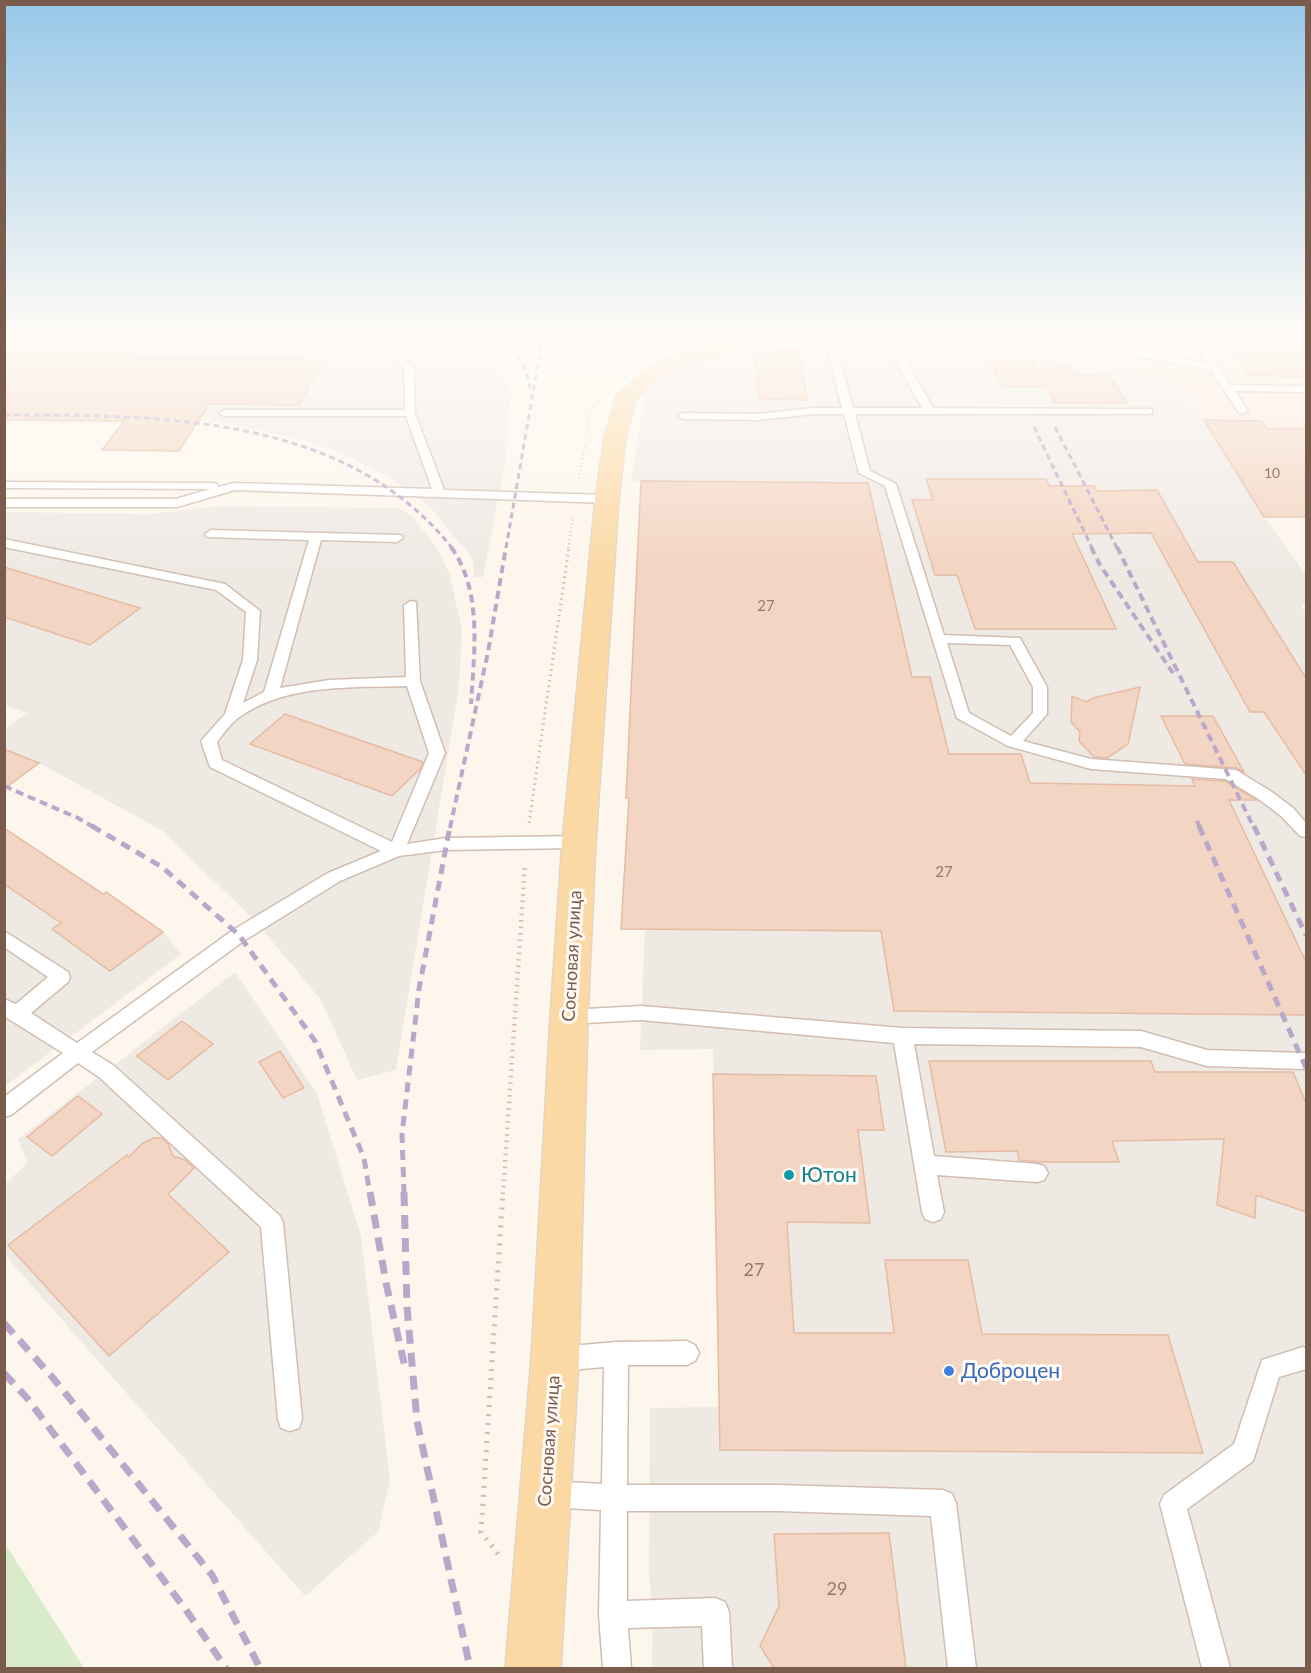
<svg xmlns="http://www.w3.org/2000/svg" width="1311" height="1673" font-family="Lato,sans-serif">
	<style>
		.commercial { fill: #fde8e0 }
		.industrial { fill: #efe9e4 }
		.green { fill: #d8ecc9 }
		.building { fill: #f3d5c3; stroke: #e6bba3; stroke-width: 1.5 }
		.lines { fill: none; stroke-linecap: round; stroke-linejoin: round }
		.lane-casing { stroke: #d1beb0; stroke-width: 3 }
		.primary-casing { stroke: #dad1cd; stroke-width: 2 }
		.path-far3 { stroke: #d9b8a5; stroke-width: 2; stroke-dasharray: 1 3; stroke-linecap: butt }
		.path-far2 { stroke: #d9b8a5; stroke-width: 3; stroke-dasharray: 1.5 4; stroke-linecap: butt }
		.path-far1 { stroke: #d9b8a5; stroke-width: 4.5; stroke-dasharray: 1.5 5; stroke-linecap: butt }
		.path { stroke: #d9b8a5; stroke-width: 5; stroke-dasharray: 2 7; stroke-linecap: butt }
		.lane { fill: #fff; fill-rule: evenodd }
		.primary { fill: #fbd9a5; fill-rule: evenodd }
		.rail-far3 { stroke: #b9a8c9; stroke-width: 3; stroke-dasharray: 6 4; stroke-linecap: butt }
		.rail-far2 { stroke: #b9a8c9; stroke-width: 4; stroke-dasharray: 8 5; stroke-linecap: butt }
		.rail-far1 { stroke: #b9a8c9; stroke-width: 5; stroke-dasharray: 10 7; stroke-linecap: butt }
		.rail { stroke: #b9a8c9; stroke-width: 7; stroke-dasharray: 14 9; stroke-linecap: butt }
		.culture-dot { fill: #0f9aa8; stroke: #fffaf3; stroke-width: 2 }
		.shop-dot { fill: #3f7fe0; stroke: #fffaf3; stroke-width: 2 }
		.labels { text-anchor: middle; stroke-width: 6; stroke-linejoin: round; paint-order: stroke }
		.far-number-label { font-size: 14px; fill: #987a6a }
		.number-label { font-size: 15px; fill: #987a6a }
		.street-label { font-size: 18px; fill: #7a5c4d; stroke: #fffaf3 }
		.near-number-label { font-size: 18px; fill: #987a6a }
		.near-culture-label { font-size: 21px; fill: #0d838f; stroke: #fffaf3; text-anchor: start }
		.near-shop-label { font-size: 21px; fill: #366cbe; stroke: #fffaf3; text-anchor: start }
	</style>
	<rect width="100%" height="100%" fill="#fdf6ec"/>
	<polygon class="commercial" points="1006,335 1306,335 1306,517 1264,517 1204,420 1180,388 1033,355 1014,354"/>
	<g class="industrial">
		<polygon points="66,335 463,335 494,360 511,390 507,452 483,577 474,577 473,559 430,507 392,479 345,455 305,440 214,421 4,401"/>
		<polygon points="894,335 1006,335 1015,354 1033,355 1180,388 1204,420 1264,517 1306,574 1306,604 1301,605 1306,613 1306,1668 652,1668 653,1614 649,1574 650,1408 721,1407 717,1333 718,1318 713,1049 640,1050 645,929 621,929 629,799 626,798 641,482 631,481 645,393 666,374 740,348 912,350 910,343"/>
		<polygon points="218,506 398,508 412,516 434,544 449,572 462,630 459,686 396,1070 357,1080 321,1000 258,924 163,831 39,763 5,749 4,729 27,713 5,705 5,512 150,514"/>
		<polygon points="5,828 163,932 181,954 5,1086"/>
		<polygon points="235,972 317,1094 361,1236 390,1481 378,1532 305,1596 5,1255 4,1185 27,1163 18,1139"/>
	</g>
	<polygon class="green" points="4,1542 84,1668 5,1668"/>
	<g class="building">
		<polygon points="1223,335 1274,335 1283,347 1297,348 1306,361 1306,377 1249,375"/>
		<polygon points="94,337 144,337 129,357 306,357 303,363 321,363 299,405 209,404 179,451 102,450 124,421 4,420 4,349 83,349"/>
		<polygon points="755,350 800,351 807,400 759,399"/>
		<polygon points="990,360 1032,360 1036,368 1072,368 1076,375 1109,375 1127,403 1055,403 1040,375 1046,387 1003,387"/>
		<polygon points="1204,420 1261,421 1267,429 1306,429 1306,517 1264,517"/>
		<polygon points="926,479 1046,479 1049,486 1094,486 1097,491 1157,490 1198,562 1233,562 1306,678 1306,775 1264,712 1250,712 1151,533 1072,534 1116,629 975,629 957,575 935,575 912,500 933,500"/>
		<polygon points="641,481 868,483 912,677 930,677 949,754 1021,754 1030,783 1195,786 1192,779 1225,781 1256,800 1229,800 1306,962 1306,1015 894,1011 881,931 621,929 629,798 626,798"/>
		<polygon points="4,567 140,608 90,645 4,617"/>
		<polygon points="1140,687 1128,744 1107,758 1094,757 1079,741 1080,732 1071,722 1072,696 1086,702 1093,698"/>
		<polygon points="285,714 423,762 420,769 392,796 250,744"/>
		<polygon points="1161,716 1213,716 1244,772 1236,768 1185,764"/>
		<polygon points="4,749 39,763 4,789"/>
		<polygon points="4,828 103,894 106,892 163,932 110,971 52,929 61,923 4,884"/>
		<polygon points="182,1021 213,1044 168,1080 137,1056"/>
		<polygon points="280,1051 304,1088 283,1098 259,1062"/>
		<polygon points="929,1061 1151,1061 1155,1072 1293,1072 1306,1103 1306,1212 1256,1195 1255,1218 1217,1205 1224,1139 1112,1141 1119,1162 1040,1162 1019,1160 1017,1151 946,1152"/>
		<polygon points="713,1074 876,1076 884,1130 858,1130 870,1223 787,1222 794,1333 894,1333 885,1260 968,1260 982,1334 1168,1335 1203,1453 720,1450"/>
		<polygon points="78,1096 102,1114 52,1156 27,1137"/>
		<polygon points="154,1138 162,1138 168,1144 173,1156 185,1160 194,1168 168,1194 229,1252 109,1356 8,1245 127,1155 129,1157 143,1143"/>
		<polygon points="889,1533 906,1668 774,1668 760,1646 779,1606 774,1534"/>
	</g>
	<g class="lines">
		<defs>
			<g id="lane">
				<path d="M753 335H887L884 338 900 350 933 408 1152 409V413L1148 414H855L870 471 896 484 944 635 1020 638 1047 687V714L1023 741 1091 759 1236 770 1272 792 1293 808 1306 823V837L1300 836 1281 816 1260 800 1226 779 1091 769 1008 746 957 718 885 486 859 473 844 414H813L758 420 683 419 678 416 683 413 758 414 813 408H842L828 353 833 350 838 353 853 408H922L891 352 874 338 821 342 757 339 754 338ZM947 643 1010 645 1033 687V713L1011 736 969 713Z"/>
				<polygon points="1057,335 1067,335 1069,338 1207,363 1188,335 1197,335 1231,385 1306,386 1306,392 1235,391 1248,411 1243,414 1239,413 1211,370 1066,343"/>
				<polygon points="149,343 390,346 414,367 415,413 444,490 607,495 613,499 607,503 235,490 177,507 4,507 4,499 176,499 210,489 4,488 4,482 213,483 217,484 218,487 234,483 432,489 406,416 224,416 219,413 224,410 405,410 404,368 385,351 146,348 144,346"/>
				<path d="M211 530 401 535 403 538 397 542 321 540 280 688 329 680 406 677 404 605 411 601 416 602 420 681 445 753 407 844 446 838 579 836 585 838 587 842 585 846 579 848 446 850 399 856 340 881 245 940 92 1052 113 1065 280 1216 283 1223 302 1419 299 1428 290 1431 281 1428 278 1419 261 1227 99 1077 78 1063 11 1115 4 1117V1097L63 1053 4 1016V999L16 1004 48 977 4 947V931L68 972 70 977 68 982 31 1013 77 1043 233 930 328 873 381 851 210 767 201 741 225 714 243 660 246 612 216 590 4 547V539L225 584 260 611 257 660 243 703 264 692 309 540 207 537 205 534ZM407 686 429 753 392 842 222 760 217 742C223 734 230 724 238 718 286 683 351 688 407 686Z"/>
				<polygon points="641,1006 903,1028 1141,1031 1207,1050 1306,1053 1306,1069 1207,1066 1141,1047 914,1044 934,1156 1037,1164 1044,1166 1048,1173 1044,1180 1037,1182 937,1175 944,1212 941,1219 933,1222 925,1219 922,1212 894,1043 641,1020 569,1024 562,1022 559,1017 562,1012 569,1010"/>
				<polygon points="687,1341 695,1345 699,1353 695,1361 687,1365 628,1365 627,1485 779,1485 943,1490 952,1494 956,1503 976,1668 948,1668 931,1516 779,1511 627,1511 627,1601 715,1598 725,1602 729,1612 732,1668 704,1668 702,1626 628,1628 631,1668 603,1668 599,1615 601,1510 549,1507 540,1503 536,1494 540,1485 549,1481 602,1484 604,1367 559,1371 551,1367 547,1359 551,1351 559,1347 616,1342"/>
				<polygon points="1303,1347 1306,1349 1306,1369 1279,1377 1253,1461 1187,1509 1230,1668 1202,1668 1160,1504 1164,1495 1234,1444 1262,1360"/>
			</g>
			<polygon id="primary" points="743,335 771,335 768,339 677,368 657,379 636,399 626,437 619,499 596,842 588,1017 579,1359 561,1668 505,1668 531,1359 550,1017 562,842 595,499 604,437 616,397 643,371 663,360"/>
		</defs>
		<use href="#lane" class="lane-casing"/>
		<use href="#primary" class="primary-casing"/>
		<g class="path-far3">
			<polyline points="587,435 589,418 598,399"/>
			<polyline points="579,479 585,445"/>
			<polyline points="568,548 573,516"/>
		</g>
		<polyline class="path-far2" points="529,823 569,547"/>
		<polyline class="path-far1" points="503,1194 525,864"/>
		<polyline class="path" points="498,1554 481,1532 503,1192"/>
		<use href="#lane" class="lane"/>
		<use href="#primary" class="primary"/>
		<g class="rail-far3">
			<path d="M496 335C515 350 526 364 530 388"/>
			<path d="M4 415C159 415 346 414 452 548"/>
			<polyline points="1034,427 1092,548"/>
			<polyline points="1055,427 1117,548"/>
			<polyline points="506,548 543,335"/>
		</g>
		<g class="rail-far2">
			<path d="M451 547C483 591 474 652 471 704"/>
			<polyline points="1091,547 1100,565 1173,673"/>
			<polyline points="1117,547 1254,828"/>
			<polyline points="4,786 78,818 95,828"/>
			<polyline points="1197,821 1200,828"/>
			<polyline points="450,828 488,652 506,547"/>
		</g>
		<g class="rail-far1">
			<polyline points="92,826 162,867 239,935 315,1041 364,1158 370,1194"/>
			<polyline points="1199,826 1306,1068"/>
			<polyline points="1254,826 1306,935"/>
			<polyline points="404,1194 402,1134 419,989 450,826"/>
		</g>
		<g class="rail">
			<polyline points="370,1192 386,1283 406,1372"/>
			<polyline points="404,1192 407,1307 417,1421 470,1668"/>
			<polyline points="4,1323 53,1378 212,1575 260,1668"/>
			<polyline points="4,1373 27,1398 186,1610 226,1668"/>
		</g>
	</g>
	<linearGradient id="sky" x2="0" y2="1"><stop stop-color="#97c7e8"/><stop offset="0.59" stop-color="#fefbf6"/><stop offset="1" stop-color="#fefbf6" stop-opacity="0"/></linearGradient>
	<rect width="1311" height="569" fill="url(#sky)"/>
	<circle class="culture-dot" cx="789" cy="1175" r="6"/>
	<circle class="shop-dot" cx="949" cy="1371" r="6"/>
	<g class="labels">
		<g class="far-number-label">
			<text x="1272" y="478">10</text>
		</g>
		<g class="number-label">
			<text x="766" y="611">27</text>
			<text x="944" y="877">27</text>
		</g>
		<g class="street-label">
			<text transform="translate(572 956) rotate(-87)" y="6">Сосновая улица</text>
			<text transform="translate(549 1441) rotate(-86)" y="6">Сосновая улица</text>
		</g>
		<g class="near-number-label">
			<text x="754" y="1276">27</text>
			<text x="837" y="1595">29</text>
		</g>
		<g class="near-culture-label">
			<text x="801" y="1182">Ютон</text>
		</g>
		<g class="near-shop-label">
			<text x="961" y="1378">Доброцен</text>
		</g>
	</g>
	<rect width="1311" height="1673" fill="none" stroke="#7a5c4d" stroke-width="12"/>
</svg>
